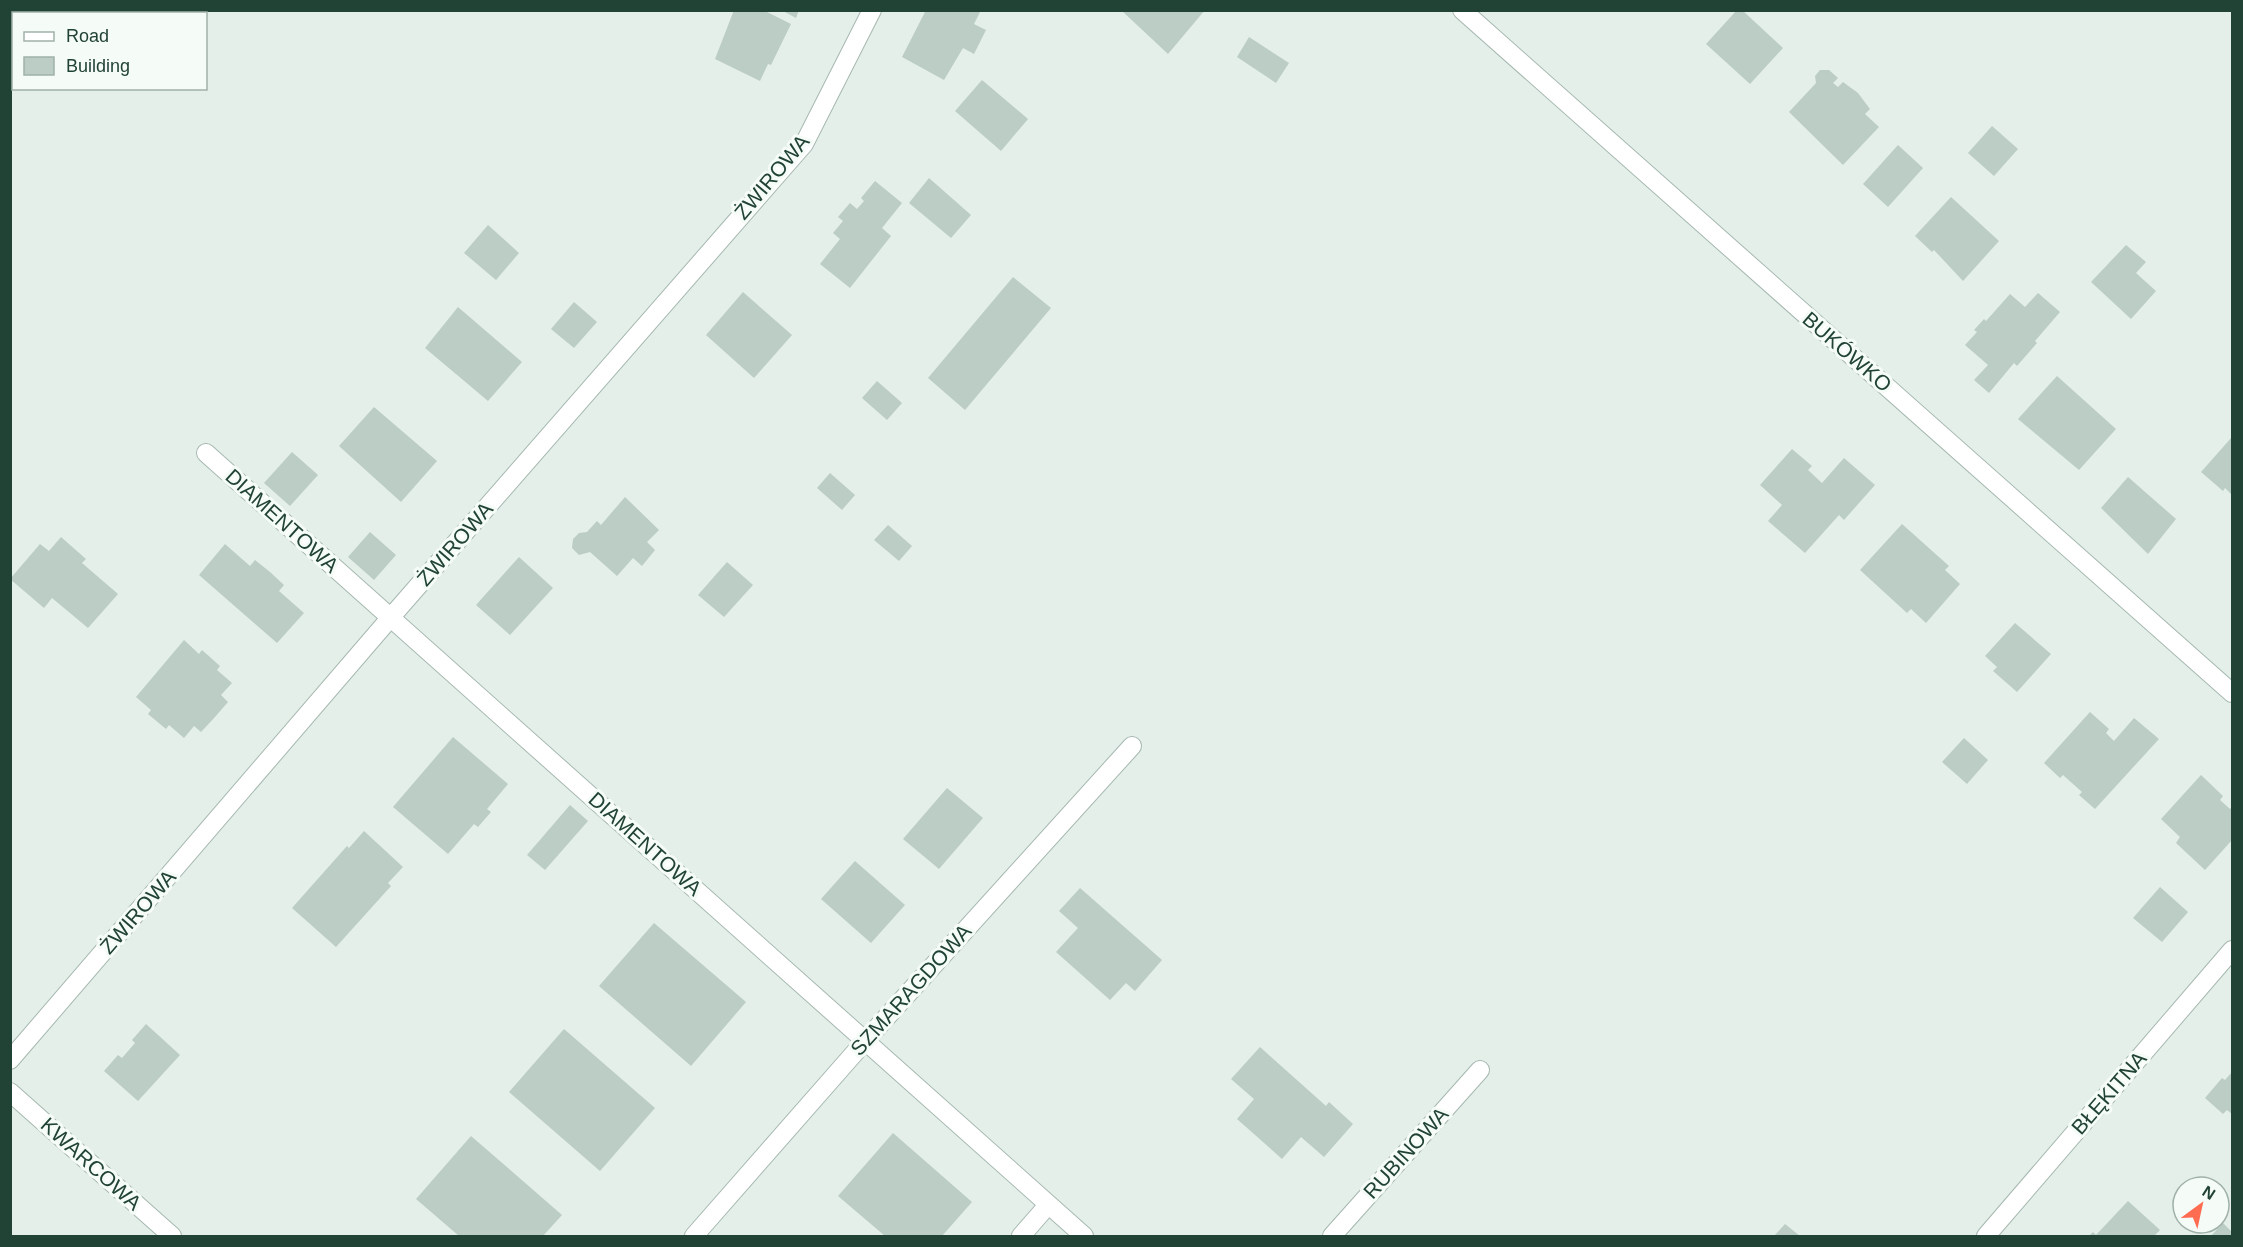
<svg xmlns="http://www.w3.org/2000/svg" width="2243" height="1247" font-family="Helvetica,sans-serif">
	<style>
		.building { fill: #bbcdc4 }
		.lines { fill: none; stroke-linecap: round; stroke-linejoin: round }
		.minor-casing { stroke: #a6b8b0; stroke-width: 20 }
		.minor { stroke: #fff; stroke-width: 18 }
		.labels { text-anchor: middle; stroke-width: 6; stroke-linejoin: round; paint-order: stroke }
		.street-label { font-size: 21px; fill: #214336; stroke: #f5fbf7 }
	</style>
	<rect width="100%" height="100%" fill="#e4efe9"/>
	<g class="building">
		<polygon points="734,10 763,10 791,24 771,65 768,64 760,81 715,59"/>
		<polygon points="781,10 799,10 796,18"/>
		<polygon points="926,10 981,10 974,24 986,30 974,54 963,48 944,80 902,57"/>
		<polygon points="1121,10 1205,10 1168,54"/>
		<polygon points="1737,10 1742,10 1783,48 1750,84 1706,44"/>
		<polygon points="1249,37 1289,63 1276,83 1237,57"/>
		<polygon points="1820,70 1829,70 1838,78 1833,83 1838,87 1843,82 1858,93 1870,109 1865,114 1879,127 1843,165 1789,112 1816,83 1815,76"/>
		<polygon points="982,80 1028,119 1001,151 955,111"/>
		<polygon points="1992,126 2018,149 1994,176 1968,153"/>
		<polygon points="1898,145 1923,168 1888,207 1863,184"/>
		<polygon points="929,178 971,215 951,238 909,203"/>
		<polygon points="875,181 902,203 882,228 891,236 850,288 820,264 840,239 833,233 843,221 838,217 850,203 857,209 864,201 861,198"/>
		<polygon points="1951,197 1999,241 1963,281 1934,250 1932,252 1915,236"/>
		<polygon points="488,225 519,253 496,280 464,253"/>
		<polygon points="2126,245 2146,262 2136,273 2156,291 2131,319 2091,282"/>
		<polygon points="1013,277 1051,308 965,410 928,378"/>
		<polygon points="743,292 792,335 754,378 706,335"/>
		<polygon points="2038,293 2060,312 2035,341 2037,343 2017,366 2014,363 1989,393 1974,380 1988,365 1965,345 1977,332 1974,330 1984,319 1986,321 2010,294 2025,307"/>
		<polygon points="574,302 597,322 574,348 551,329"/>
		<polygon points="458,307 522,362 488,401 425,348"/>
		<polygon points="2057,376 2116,429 2079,470 2018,419"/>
		<polygon points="877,381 902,403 887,420 862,398"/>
		<polygon points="374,407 437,461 401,502 339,446"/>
		<polygon points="2232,437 2232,495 2225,488 2223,491 2201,472"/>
		<polygon points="1792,449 1812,466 1808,470 1822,483 1844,458 1875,485 1844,520 1839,515 1805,553 1768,521 1782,505 1760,485"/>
		<polygon points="292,452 318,475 290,506 264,483"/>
		<polygon points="830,473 855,495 842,510 817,488"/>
		<polygon points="2128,477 2176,519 2148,554 2101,508"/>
		<polygon points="625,497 659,530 647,542 655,550 642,566 633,558 617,576 590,552 579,555 572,548 573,539 579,533 587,532 597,521 601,525"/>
		<polygon points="1902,524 1949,566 1945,570 1960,584 1926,623 1911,609 1907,613 1860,570"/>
		<polygon points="888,525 912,546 899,561 874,540"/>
		<polygon points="370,532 396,555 374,580 348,557"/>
		<polygon points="61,537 86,559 82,563 118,594 88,628 52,598 44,608 10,579 40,544 49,551"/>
		<polygon points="225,544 250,566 255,560 270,572 284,585 279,591 304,613 277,643 199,575"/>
		<polygon points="519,557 553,588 510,635 476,605"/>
		<polygon points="727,562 753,585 724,617 698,595"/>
		<polygon points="2015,623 2051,654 2017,692 1993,671 1997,667 1985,656"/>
		<polygon points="184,640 199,654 202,650 220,666 217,670 232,683 221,695 228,702 215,717 201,732 194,726 184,738 169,725 166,729 148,714 151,710 136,697"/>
		<polygon points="2090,712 2109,729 2106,733 2114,741 2134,718 2159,739 2095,809 2079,795 2082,792 2063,775 2060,778 2044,763"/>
		<polygon points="453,737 508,784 487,809 491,812 478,827 474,824 448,854 393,807"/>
		<polygon points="1964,738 1988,760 1967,784 1942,762"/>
		<polygon points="2201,775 2223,796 2220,800 2230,809 2232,807 2232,840 2205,870 2176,843 2180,837 2161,819"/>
		<polygon points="947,788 983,818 939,869 903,839"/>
		<polygon points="570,805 588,821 545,870 527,855"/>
		<polygon points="364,831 403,867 388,883 391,886 336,947 292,908 347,846 349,848"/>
		<polygon points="855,861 905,905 871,943 821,899"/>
		<polygon points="2160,887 2188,912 2162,942 2133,918"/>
		<polygon points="1080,888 1162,960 1135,991 1126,983 1110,1000 1056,952 1078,928 1059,911"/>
		<polygon points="654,923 746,1002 691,1066 599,986"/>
		<polygon points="146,1024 180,1055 138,1101 104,1071 118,1055 122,1058 135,1043 132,1040"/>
		<polygon points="564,1029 655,1108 600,1171 509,1092"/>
		<polygon points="1260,1047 1326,1106 1329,1102 1353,1124 1324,1157 1301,1137 1282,1159 1237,1119 1254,1099 1231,1079"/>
		<polygon points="2232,1072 2232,1114 2227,1110 2223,1114 2205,1098 2222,1078 2225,1080"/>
		<polygon points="893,1133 972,1202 942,1236 885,1236 838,1196"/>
		<polygon points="471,1136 562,1215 543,1236 459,1236 416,1199"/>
		<polygon points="2128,1201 2160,1230 2154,1236 2089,1236 2093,1232 2096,1235"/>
		<polygon points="2223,1223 2232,1232 2232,1236 2211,1236"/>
		<polygon points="1785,1224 1800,1236 1774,1236"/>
	</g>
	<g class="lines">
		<defs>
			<g id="minor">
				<polyline points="1462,10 2232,693"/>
				<polyline points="206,453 1084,1236"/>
				<polyline points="10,1060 391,617 804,144 872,10"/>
				<polyline points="10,1092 172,1236"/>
				<polyline points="694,1236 865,1041 1132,746"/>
				<polyline points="1021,1236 1048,1205"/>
				<polyline points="1332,1236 1480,1070"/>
				<polyline points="1986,1236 2232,950"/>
			</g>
		</defs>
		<use href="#minor" class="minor-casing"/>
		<use href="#minor" class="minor"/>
	</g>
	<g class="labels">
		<g class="street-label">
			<text transform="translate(772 177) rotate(-50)" y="7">ŻWIROWA</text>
			<text transform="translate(1847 352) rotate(41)" y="7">BUKÓWKO</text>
			<text transform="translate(282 521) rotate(42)" y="7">DIAMENTOWA</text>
			<text transform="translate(455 544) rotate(-49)" y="7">ŻWIROWA</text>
			<text transform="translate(645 844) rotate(42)" y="7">DIAMENTOWA</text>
			<text transform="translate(138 912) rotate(-49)" y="7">ŻWIROWA</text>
			<text transform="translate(911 990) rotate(-48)" y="7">SZMARAGDOWA</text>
			<text transform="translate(2109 1093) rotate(-49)" y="7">BŁĘKITNA</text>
			<text transform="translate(1406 1153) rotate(-48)" y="7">RUBINOWA</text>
			<text transform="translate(91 1164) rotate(42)" y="7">KWARCOWA</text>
		</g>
	</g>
	<rect width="2243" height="1247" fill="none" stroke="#214336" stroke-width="24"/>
	<rect x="12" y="12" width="195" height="78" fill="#f5fbf7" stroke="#a0b1aa" stroke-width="1.5"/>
	<rect x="24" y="32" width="30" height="9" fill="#ffffff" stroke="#a0b1aa" stroke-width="1.5"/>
	<text x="66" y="42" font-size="18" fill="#214336">Road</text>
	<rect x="24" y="57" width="30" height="18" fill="#bbcdc4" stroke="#a0b1aa" stroke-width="1.5"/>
	<text x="66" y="72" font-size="18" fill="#214336">Building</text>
	<g transform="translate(2201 1205) rotate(33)"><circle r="28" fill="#f5fbf7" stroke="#a0b1aa" stroke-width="1.5"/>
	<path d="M0-4.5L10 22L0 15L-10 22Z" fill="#ff6c52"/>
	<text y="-9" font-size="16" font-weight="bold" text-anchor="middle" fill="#214336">N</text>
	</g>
</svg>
